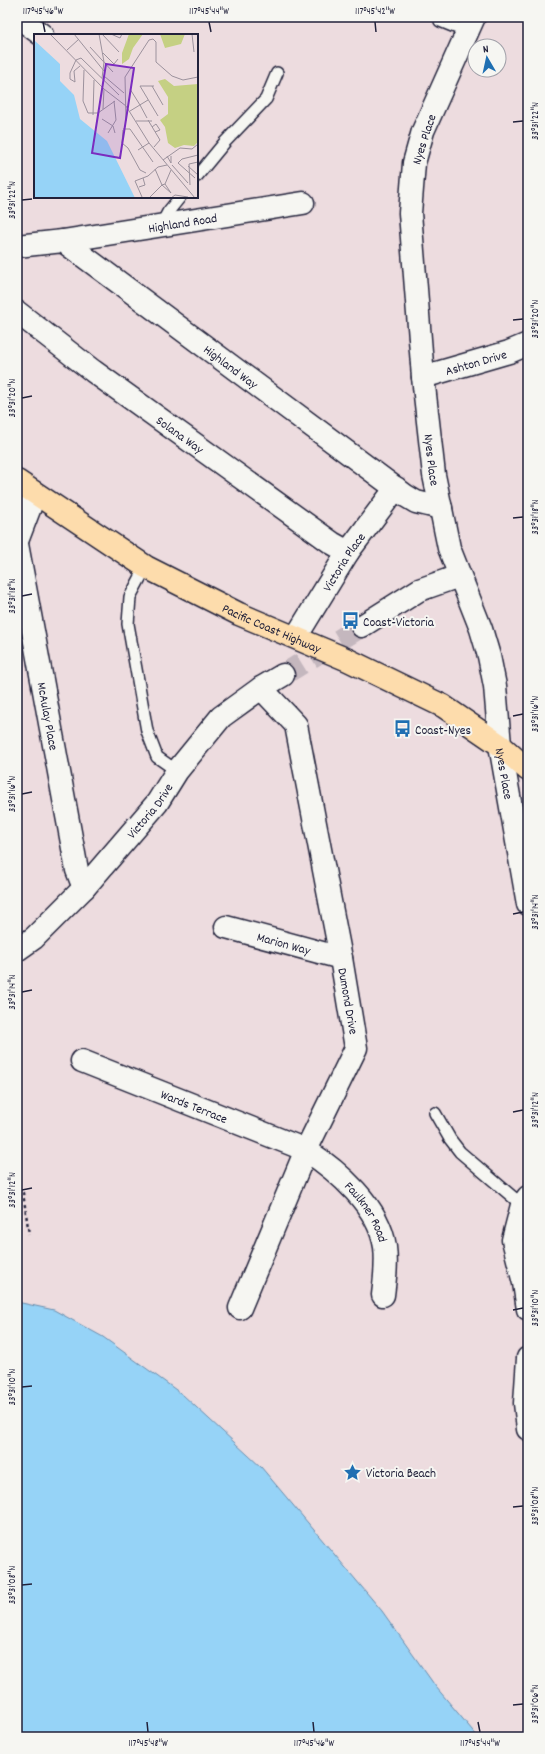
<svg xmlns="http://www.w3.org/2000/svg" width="545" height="1754" font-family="Dekko,sans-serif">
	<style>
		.water { fill: #96d3f7; stroke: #688cac }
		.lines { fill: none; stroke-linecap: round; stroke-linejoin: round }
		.street-tunnel { stroke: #c4b7be; stroke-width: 22; stroke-dasharray: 22 11; stroke-linecap: butt }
		.lane-casing { stroke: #22223b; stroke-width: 14 }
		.street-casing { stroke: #22223b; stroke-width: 25 }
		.secondary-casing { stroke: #22223b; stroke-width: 25 }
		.highway-casing { stroke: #22223b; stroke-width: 25 }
		.path { stroke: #22223b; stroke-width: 2.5; stroke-dasharray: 3 3; stroke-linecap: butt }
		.lane { stroke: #f6f6f2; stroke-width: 11 }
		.street { stroke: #f6f6f2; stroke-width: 22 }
		.secondary { stroke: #f6f6f2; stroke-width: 22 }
		.highway { stroke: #fddcac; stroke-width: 22 }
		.ticks { fill: none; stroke: #22223b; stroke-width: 1.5 }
		.labels { text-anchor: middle; stroke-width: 4; stroke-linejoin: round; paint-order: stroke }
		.street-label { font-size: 13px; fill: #22223b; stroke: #f6f6f2 }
		.poi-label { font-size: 13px; fill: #22223b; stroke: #f6f6f2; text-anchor: start }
		.inset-road { fill: none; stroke: #9c929d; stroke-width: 1 }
		.view { fill: #7b2cbf; fill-opacity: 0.15; stroke: #7b2cbf; stroke-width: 2 }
		.inset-edge { fill: none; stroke: #22223b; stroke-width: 2 }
		.neatline { fill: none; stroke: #22223b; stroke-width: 1.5 }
		.ticks-label { font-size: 10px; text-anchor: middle; fill: #22223b }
	</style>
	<rect width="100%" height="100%" fill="#eddcdf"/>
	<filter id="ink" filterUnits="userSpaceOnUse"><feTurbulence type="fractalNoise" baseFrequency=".025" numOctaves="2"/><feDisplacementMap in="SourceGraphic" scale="8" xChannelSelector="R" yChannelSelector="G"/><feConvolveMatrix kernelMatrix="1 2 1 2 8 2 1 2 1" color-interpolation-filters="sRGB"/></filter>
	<g filter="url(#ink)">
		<polygon class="water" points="17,1302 54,1310 103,1337 183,1395 261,1467 382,1611 436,1687 478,1737 17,1737"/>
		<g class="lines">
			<polyline class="street-tunnel" points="283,675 362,626"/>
			<defs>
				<g id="lane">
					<polyline points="440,21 467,32"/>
					<polyline points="197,176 225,142 266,99 277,73"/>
					<polyline points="161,225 168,212 180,197"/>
					<polyline points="146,567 130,597 128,624 147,731 157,757 177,771"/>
					<polyline points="435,1113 450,1139 460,1152 522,1205"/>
				</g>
				<g id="street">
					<polyline points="18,17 42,35"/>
					<path id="s1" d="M63 241 303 203"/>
					<path id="s2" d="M423 377 509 352 528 344"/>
					<polyline points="17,541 35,494"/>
					<path id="s3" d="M17 544 77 870 84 888"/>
					<polyline points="362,626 419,590 459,576"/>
					<path id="s4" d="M500 745 528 904"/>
					<path id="s5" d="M226 927 341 958"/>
					<path id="s6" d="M17 950 34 938 84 888 157 803 177 771 221 717 261 688 283 675"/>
					<path id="s7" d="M82 1061 306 1150C338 1171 379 1206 385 1247 387 1263 385 1279 383 1295"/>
					<polyline points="528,1197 522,1205 513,1240 524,1283 528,1309"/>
					<polyline points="240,1308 306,1150 356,1048 341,958 296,725 261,688"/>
					<polyline points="528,1358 525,1403 528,1429"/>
				</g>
				<g id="secondary">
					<path id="s8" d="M474 17 423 131 414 163 410 213 423 377 434 475 449 548 481 629 489 656 495 686 500 745"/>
					<path id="s9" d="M17 246 63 241 406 496 416 502 441 508"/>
					<path id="s10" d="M17 312 93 371 332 543 348 552"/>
					<path id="s11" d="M296 637 348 552 396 488"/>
				</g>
				<g id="highway">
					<path id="s12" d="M17 481 146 567 239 614 348 660 443 706 500 745 528 770"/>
				</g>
			</defs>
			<use href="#lane" class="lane-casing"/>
			<use href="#street" class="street-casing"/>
			<use href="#secondary" class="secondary-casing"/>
			<use href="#highway" class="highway-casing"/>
			<polyline class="path" points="17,1190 23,1193 29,1234"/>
			<use href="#lane" class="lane"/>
			<use href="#street" class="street"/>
			<use href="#secondary" class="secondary"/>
			<use href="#highway" class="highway"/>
		</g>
	</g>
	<path class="ticks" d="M43 22 45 32M209 22 211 32M375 22 376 32M513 122 523 121M22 200 32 199M513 320 523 319M22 398 32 396M513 518 523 517M22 596 32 594M513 716 523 714M22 794 32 792M513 914 523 912M22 992 32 990M513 1112 523 1110M22 1190 32 1188M513 1310 523 1308M22 1387 32 1386M513 1507 523 1506M22 1585 32 1584M513 1705 523 1704M147 1722 148 1732M313 1722 314 1732M478 1722 480 1732"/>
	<defs>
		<symbol id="bus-bare" viewBox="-9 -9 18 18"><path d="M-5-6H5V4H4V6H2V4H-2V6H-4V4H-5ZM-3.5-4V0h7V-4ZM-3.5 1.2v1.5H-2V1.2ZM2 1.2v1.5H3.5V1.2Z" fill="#1f6fb2" stroke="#f6f6f2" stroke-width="2.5" paint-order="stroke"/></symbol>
		<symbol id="sight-bare" viewBox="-9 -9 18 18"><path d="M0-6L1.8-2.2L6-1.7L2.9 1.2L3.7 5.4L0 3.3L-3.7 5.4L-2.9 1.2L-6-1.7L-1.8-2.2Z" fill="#1f6fb2" stroke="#f6f6f2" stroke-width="2.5" paint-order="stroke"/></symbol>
	</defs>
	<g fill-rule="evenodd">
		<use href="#bus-bare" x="338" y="608" width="25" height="25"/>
		<use href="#bus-bare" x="390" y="716" width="25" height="25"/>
		<use href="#sight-bare" x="340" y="1460" width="25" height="25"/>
	</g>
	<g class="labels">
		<g class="street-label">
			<text transform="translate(423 139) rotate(-72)" y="5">Nyes Place</text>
			<text dy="5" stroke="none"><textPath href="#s1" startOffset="121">Highland Road</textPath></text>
			<text dy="5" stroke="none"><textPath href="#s2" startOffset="55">Ashton Drive</textPath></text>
			<text dy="5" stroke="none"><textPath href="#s9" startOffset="256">Highland Way</textPath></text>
			<text dy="5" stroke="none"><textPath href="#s10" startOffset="204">Solana Way</textPath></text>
			<text dy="5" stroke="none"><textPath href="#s8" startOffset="456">Nyes Place</textPath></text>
			<text dy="5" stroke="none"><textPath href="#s11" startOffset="89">Victoria Place</textPath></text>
			<text dy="5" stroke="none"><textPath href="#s12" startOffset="295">Pacific Coast Highway</textPath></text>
			<text dy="5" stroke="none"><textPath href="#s3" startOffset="175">McAulay Place</textPath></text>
			<text dy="5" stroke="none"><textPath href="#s4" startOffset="29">Nyes Place</textPath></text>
			<text dy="5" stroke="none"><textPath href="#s6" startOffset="193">Victoria Drive</textPath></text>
			<text dy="5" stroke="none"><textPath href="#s5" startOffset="60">Marion Way</textPath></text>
			<text transform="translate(349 1001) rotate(80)" y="5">Dumond Drive</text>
			<text dy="5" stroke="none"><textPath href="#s7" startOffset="121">Wards Terrace</textPath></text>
			<text dy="5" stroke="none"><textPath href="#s7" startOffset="329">Faulkner Road</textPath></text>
		</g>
		<g class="poi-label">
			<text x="363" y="626">Coast-Victoria</text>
			<text x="415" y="734">Coast-Nyes</text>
			<text x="366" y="1477">Victoria Beach</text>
		</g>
	</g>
	<g transform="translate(34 34)">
		<rect width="164" height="164" fill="#eddcdf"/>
		<path d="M95 0H109L99 14 95 25 88 30V19ZM126 0H151L147 10 131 14ZM131 45 140 52 164 50V108L160 112 150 111 141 114 134 109 131 93 126 86 134 80V63L124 47Z" fill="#c5d083"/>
		<path d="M0 6 26 30V47L40 61 46 85 73 107 101 164H0Z" fill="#96d3f7"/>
		<path class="inset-road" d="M16 0 70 55 92 72 115 109 161 164M40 0 70 37M65 0 70 28 68 44M68 0 85 18M77 0 86 4 88 0M158 0 160 18M56 13 79 38M33 16 45 5M69 19 80 30 84 25M50 36 49 67 54 79H64L81 67M70 42 90 59M41 48 36 45V39L42 26 47 24 85 61M41 48 40 37 46 32M106 52 124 82M106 52H120M118 52 129 71M96 55 106 71M106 71 113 84M69 75 70 55M96 77 114 66M59 81 60 46M68 85 79 92 81 99M114 86 126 106 120 113M92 87 91 43 115 6 119 5 122 8V28L138 42 149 46 164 43M102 87H118M118 93 122 90 126 96 121 98M89 95H96L119 128M89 96 88 109 94 114 106 136 112 139M74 99 82 86 80 67M104 116 115 109M133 122 137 129V122M129 126 146 114 158 115 164 110M138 131 154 149M154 132 164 141M121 135 128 151 131 150 137 136M161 144 144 129 148 125 164 121M156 151 155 130 164 128M105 153 111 151 109 144M108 163 101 147 114 142 124 133 133 131M115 164 128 151 137 159 131 150M137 164 141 161 154 163"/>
		<path class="view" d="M72 30 100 34 86 124 58 119Z"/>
		<rect width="164" height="164" class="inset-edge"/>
	</g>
	<rect width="545" height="1754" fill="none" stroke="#f6f6f2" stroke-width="44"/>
	<g transform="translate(487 58) rotate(351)"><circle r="19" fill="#f6f6f2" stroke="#a1a1a9"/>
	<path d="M0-3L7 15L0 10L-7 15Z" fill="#1f6fb2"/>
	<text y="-6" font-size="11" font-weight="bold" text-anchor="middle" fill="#22223b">N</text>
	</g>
	<rect x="22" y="22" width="501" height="1710" class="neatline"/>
	<g class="ticks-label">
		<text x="43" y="14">117°45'46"W</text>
		<text x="209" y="14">117°45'44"W</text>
		<text x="375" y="14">117°45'42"W</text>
		<text transform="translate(534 121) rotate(-90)" y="4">33°31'22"N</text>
		<text transform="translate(11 200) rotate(-90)" y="4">33°31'22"N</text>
		<text transform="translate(534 319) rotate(-90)" y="4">33°31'20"N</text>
		<text transform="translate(11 398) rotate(-90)" y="4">33°31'20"N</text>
		<text transform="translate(534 517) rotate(-90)" y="4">33°31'18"N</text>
		<text transform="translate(11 596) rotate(-90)" y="4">33°31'18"N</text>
		<text transform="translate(534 714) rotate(-90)" y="4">33°31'16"N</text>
		<text transform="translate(11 794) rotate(-90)" y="4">33°31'16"N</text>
		<text transform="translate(534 912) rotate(-90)" y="4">33°31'14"N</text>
		<text transform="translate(11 992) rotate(-90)" y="4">33°31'14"N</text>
		<text transform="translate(534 1110) rotate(-90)" y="4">33°31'12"N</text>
		<text transform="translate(11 1190) rotate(-90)" y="4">33°31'12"N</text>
		<text transform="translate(534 1308) rotate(-90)" y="4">33°31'10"N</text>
		<text transform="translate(11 1387) rotate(-90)" y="4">33°31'10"N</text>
		<text transform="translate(534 1506) rotate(-90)" y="4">33°31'08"N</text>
		<text transform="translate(11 1585) rotate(-90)" y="4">33°31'08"N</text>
		<text transform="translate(534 1704) rotate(-90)" y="4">33°31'06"N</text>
		<text x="148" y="1746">117°45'48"W</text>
		<text x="314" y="1746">117°45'46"W</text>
		<text x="480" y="1746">117°45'44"W</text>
	</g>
</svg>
